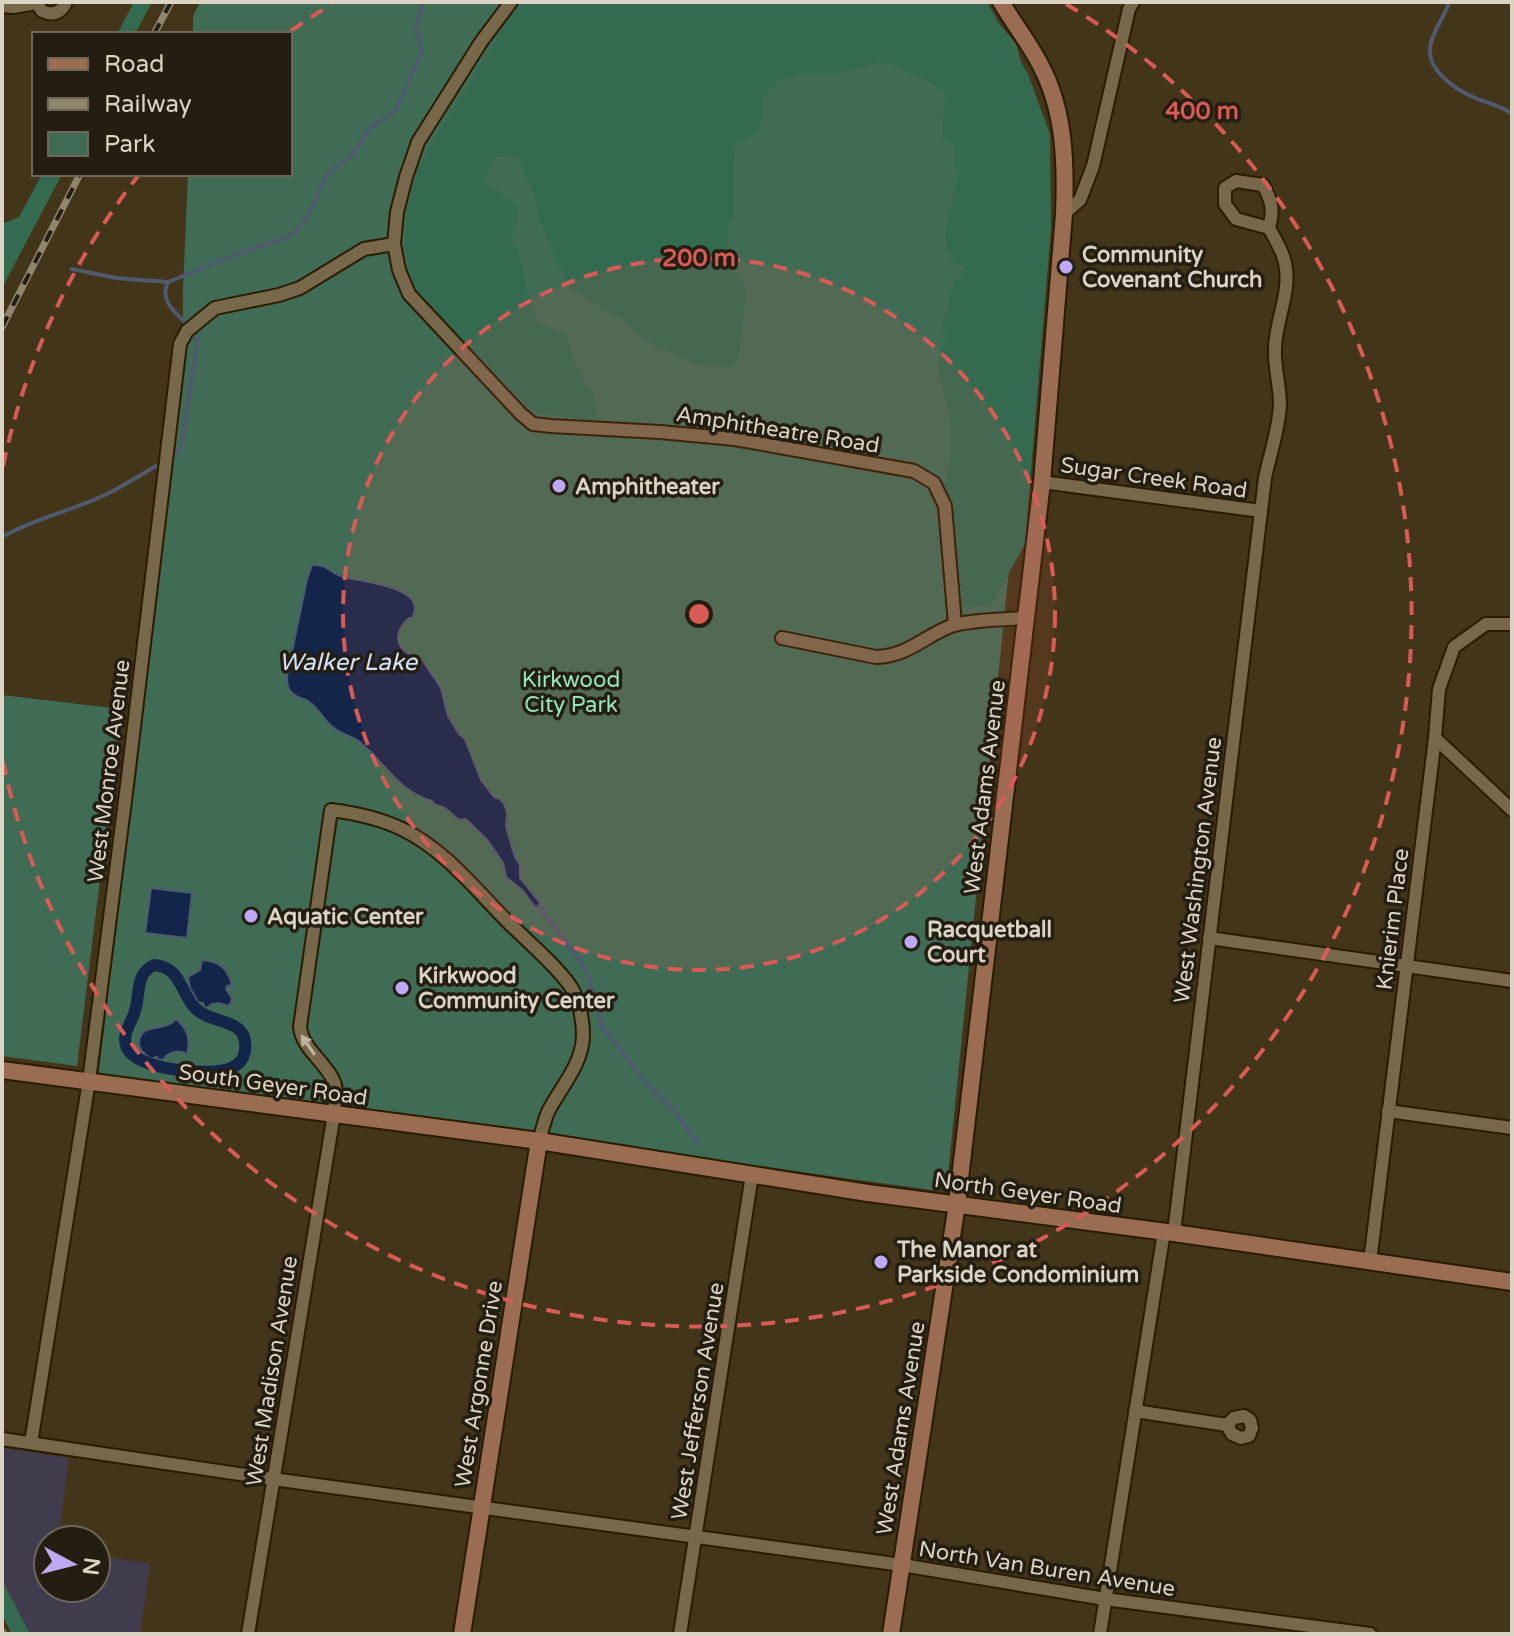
<svg xmlns="http://www.w3.org/2000/svg" width="1514" height="1636" font-family="'Varela Round',sans-serif">
	<style>
		.industrial { fill: #413c4d }
		.green { fill: #406b55 }
		.forest { fill: #346a50 }
		.water { fill: #13264a; stroke: #4f5a6e; stroke-width: 2 }
		.lines { fill: none; stroke-linecap: round; stroke-linejoin: round }
		.stream { stroke: #4f5a6e; stroke-width: 4 }
		.canal { stroke: #13264a; stroke-width: 12 }
		.street-casing { stroke: #291c01; stroke-width: 16 }
		.secondary-casing { stroke: #291c01; stroke-width: 20 }
		.street { stroke: #77684b; stroke-width: 12 }
		.secondary { stroke: #9a6c52; stroke-width: 16 }
		.rail-casing { stroke: #90856f; stroke-width: 7 }
		.rail { stroke: #241e12; stroke-width: 4; stroke-dasharray: 12; stroke-linecap: butt }
		.oneway { fill: #bdb39f }
		.ring { fill: none; stroke: #d85b56; stroke-width: 4; stroke-dasharray: 14 10 }
		.poi-dot { fill: #bda9f5; stroke: #241e12; stroke-width: 3 }
		.labels { text-anchor: middle; stroke-width: 7; stroke-linejoin: round; paint-order: stroke }
		.poi-label { font-size: 22px; font-weight: bold; fill: #dbd3c3; stroke: #241e12; text-anchor: start }
		.street-label { font-size: 22px; fill: #dbd3c3; stroke: #241e12 }
		.park-label { font-size: 22px; fill: #93e7bc; stroke: #241e12 }
		.water-label { font-size: 24px; font-style: italic; fill: #d3e3fe; stroke: #241e12 }
		.centre { fill: #d85b56; stroke: #241e12; stroke-width: 4 }
		.ring-label { font-size: 24px; text-anchor: middle; font-weight: bold; fill: #d85b56; stroke: #241e12; stroke-width: 7; stroke-linejoin: round; paint-order: stroke }
	</style>
	<rect width="100%" height="100%" fill="#433519"/>
	<polygon class="industrial" points="2,1448 69,1458 58,1540 48,1540 48,1588 96,1588 96,1555 150,1564 140,1634 30,1634 2,1580"/>
	<g class="green">
		<path d="M200 2H981L1016 44 1035 113 1046 202 948 1175C945 1185 942 1188 932 1190L109 1078 105 1077 99 1071 170 476 183 352V290L188 174H290V34H193V16Z"/>
		<polygon points="2,695 121,709 77,1066 2,1056"/>
	</g>
	<g class="forest">
		<polygon points="134,2 152,2 135,34 117,34"/>
		<path d="M522 2H987L1028 74 1050 134 1051 229 1025 544 991 605 961 607 944 489 951 458V427L949 412 937 365 947 333 941 331 955 281H959L964 266 951 261 953 254 947 251C942 225 954 198 959 173L955 168V144L942 140 945 94 929 81 890 64 879 62 835 74H798L779 81 762 98C765 121 763 136 737 141L734 155V217L728 223V267L747 287 738 362 731 367 693 363 676 353 658 349 646 338 637 336 622 318 604 310 569 287 540 223 534 194 517 156 494 157 483 182 507 197 517 208 518 221 509 240 518 250 531 308 541 324 565 334 579 373 593 392 598 421 534 413 413 288 405 246 407 210 419 165 511 15Z"/>
		<polygon points="42,174 62,174 2,288 2,224 19,217"/>
		<polygon points="2,1580 30,1634 12,1634 2,1615"/>
	</g>
	<g class="water">
		<path d="M312 565C325 564 330 572 341 576 359 582 430 586 412 618H409C390 635 397 653 421 658L441 688 448 716 459 734 465 739 481 780 494 797 500 799 504 804 507 812 506 827 515 857 520 865V878L540 903 539 906 535 907 523 891 506 877 503 863 488 841 466 819 459 820 445 808 434 804 432 801C399 792 386 764 361 743 354 736 342 735 334 728 324 721 319 708 308 701 303 698 297 698 292 693 287 688 287 683 287 676L307 579Z"/>
		<polygon points="151,888 192,893 187,938 145,933"/>
		<path d="M202 960C220 961 228 969 232 985L227 986 226 989 232 998 231 1003 228 1006 219 1003 212 1004 205 1009 203 1003 198 1002 190 988 188 977 200 970Z"/>
		<path d="M176 1019C187 1028 191 1040 187 1054 178 1049 168 1052 163 1060L157 1059V1057C152 1058 151 1060 146 1055 142 1052 140 1049 139 1044 139 1021 165 1033 176 1019Z"/>
	</g>
	<g class="lines">
		<g class="stream">
			<path d="M1449 2C1445 17 1431 33 1430 48 1427 70 1455 89 1473 97 1486 103 1500 105 1512 114"/>
			<polyline points="72,269 116,278 168,282 246,251 285,238 295,232 306,220 326,176 352,154 370,128 395,111 422,53 416,30 422,2"/>
			<path d="M168 282C157 305 183 316 194 332 196 335 197 340 197 344L182 442 179 451 175 454"/>
			<path d="M2 537C28 522 56 515 83 504 109 495 132 480 156 466"/>
			<polyline points="539,906 586,969 603,1028 647,1084 673,1109 698,1143"/>
		</g>
		<path class="canal" d="M154 965C180 967 180 990 194 1007 211 1026 249 1016 245 1050 244 1059 240 1064 231 1068 211 1077 138 1070 127 1048 120 1033 134 1021 136 1007 140 990 136 974 154 965Z"/>
		<defs>
			<g id="street">
				<path d="M36 2 42 11C52 16 62 13 66 2"/>
				<polyline points="511,2 481,42 418,142 406,177 397,212 394,244 399,270 409,294 521,414 533,424 551,426 660,432 735,439 914,471 934,483 945,506 955,624"/>
				<polyline points="2,6 13,7 36,3"/>
				<path d="M1236 181 1263 185C1272 201 1274 211 1269 228L1236 219 1225 204V188Z"/>
				<polyline points="1064,214 1080,200 1093,166 1129,9 1133,2"/>
				<polyline points="1042,482 1261,511"/>
				<path d="M782 638 876 657C908 656 923 637 951 626 966 620 1007 619 1026 618"/>
				<polyline points="1435,738 1512,810"/>
				<polyline points="1209,938 1512,981"/>
				<polyline points="1388,1111 1512,1128"/>
				<path d="M1174 1233 1265 478C1270 454 1279 429 1280 404 1280 386 1274 367 1275 348 1276 316 1294 288 1283 256 1280 247 1274 237 1269 228"/>
				<polyline points="1370,1262 1435,738 1439,689 1454,647 1486,624 1512,624"/>
				<polyline points="1135,1411 1227,1425 1232,1434 1241,1438 1249,1436 1252,1428 1250,1420 1244,1416 1234,1418 1227,1425"/>
				<polyline points="2,1439 273,1479 902,1565 1105,1599 1370,1634"/>
				<polyline points="31,1443 89,1081 127,785 180,344 187,331 215,308 279,295 300,288 364,249 394,244"/>
				<path d="M248 1634 334 1114C334 1105 338 1091 334 1082 326 1062 302 1049 300 1027L331 810C355 813 379 818 402 829 445 850 474 888 507 921 526 940 557 966 571 987 579 1000 583 1020 583 1035 583 1064 560 1088 548 1112 544 1121 542 1132 539 1141"/>
				<polyline points="680,1634 752,1175"/>
				<polyline points="1100,1634 1164,1232"/>
			</g>
			<g id="secondary">
				<polyline points="2,1070 539,1141 868,1193 1174,1233 1512,1282"/>
				<polyline points="462,1634 539,1141"/>
				<path d="M891 1634 957 1204 1042 482 1064 214C1066 164 1065 112 1041 66 1030 44 1014 24 1001 2"/>
			</g>
		</defs>
		<use href="#street" class="street-casing"/>
		<use href="#secondary" class="secondary-casing"/>
		<use href="#street" class="street"/>
		<use href="#secondary" class="secondary"/>
		<defs>
			<g id="rail">
				<polyline points="154,34 171,2"/>
				<polyline points="2,327 80,174"/>
				<polyline points="2,1631 4,1634"/>
			</g>
		</defs>
		<use href="#rail" class="rail-casing"/>
		<use href="#rail" class="rail"/>
	</g>
	<defs><path id="oneway-solid" d="M-6-.8H1V-3.2L6.5 0L1 3.2V.8H-6Z" transform="scale(2)"/></defs>
	<use class="oneway" href="#oneway-solid" transform="translate(308 1045) rotate(-124)"/>
	<circle cx="699" cy="614" r="356" fill="#d85b56" fill-opacity=".12"/>
	<g class="ring">
		<circle cx="699" cy="614" r="356"/>
		<path d="M3 466A712 712 0 0 1 138 176M291 31A712 712 0 0 1 332 4M1066 4A712 712 0 1 1 3 762"/>
	</g>
	<g class="poi-dot">
		<circle cx="1066" cy="267" r="8"/>
		<circle cx="559" cy="486" r="8"/>
		<circle cx="251" cy="916" r="8"/>
		<circle cx="911" cy="942" r="8"/>
		<circle cx="402" cy="988" r="8"/>
		<circle cx="881" cy="1262" r="8"/>
	</g>
	<g class="labels">
		<g class="poi-label">
			<text x="1082" y="262">Community<tspan x="1082" dy="25">Covenant Church</tspan></text>
			<text x="575" y="494">Amphitheater</text>
			<text x="267" y="924">Aquatic Center</text>
			<text x="927" y="937">Racquetball<tspan x="927" dy="25">Court</tspan></text>
			<text x="418" y="983">Kirkwood<tspan x="418" dy="25">Community Center</tspan></text>
			<text x="897" y="1257">The Manor at<tspan x="897" dy="25">Parkside Condominium</tspan></text>
		</g>
		<g class="street-label">
			<text transform="translate(778 429) rotate(9)" y="8">Amphitheatre Road</text>
			<text transform="translate(1154 477) rotate(8)" y="8">Sugar Creek Road</text>
			<text transform="translate(108 771) rotate(-83)" y="8">West Monroe Avenue</text>
			<text transform="translate(984 787) rotate(-83)" y="8">West Adams Avenue</text>
			<text transform="translate(1197 870) rotate(-83)" y="8">West Washington Avenue</text>
			<text transform="translate(1392 919) rotate(-83)" y="8">Knierim Place</text>
			<text transform="translate(273 1084) rotate(8)" y="8">South Geyer Road</text>
			<text transform="translate(1028 1192) rotate(8)" y="8">North Geyer Road</text>
			<text transform="translate(271 1371) rotate(-81)" y="8">West Madison Avenue</text>
			<text transform="translate(478 1384) rotate(-81)" y="8">West Argonne Drive</text>
			<text transform="translate(697 1401) rotate(-81)" y="8">West Jefferson Avenue</text>
			<text transform="translate(900 1428) rotate(-81)" y="8">West Adams Avenue</text>
			<text transform="translate(1047 1568) rotate(9)" y="8">North Van Buren Avenue</text>
		</g>
		<g class="park-label">
			<text x="571" y="687">Kirkwood<tspan x="571" dy="25">City Park</tspan></text>
		</g>
		<g class="water-label">
			<text x="348" y="670">Walker Lake</text>
		</g>
	</g>
	<circle cx="699" cy="614" r="12" class="centre"/>
	<g class="ring-label">
		<text x="1202" y="119">400 m</text>
		<text x="699" y="266">200 m</text>
	</g>
	<rect width="1514" height="1636" fill="none" stroke="#dbd3c3" stroke-width="8"/>
	<rect x="32" y="32" width="260" height="144" fill="#241e12" stroke="#6d6659" stroke-width="2"/>
	<rect x="48" y="58" width="40" height="12" fill="#9a6c52" stroke="#6d6659" stroke-width="2"/>
	<text x="104" y="72" font-size="24" fill="#dbd3c3">Road</text>
	<rect x="48" y="98" width="40" height="12" fill="#90856f" stroke="#6d6659" stroke-width="2"/>
	<text x="104" y="112" font-size="24" fill="#dbd3c3">Railway</text>
	<rect x="48" y="132" width="40" height="24" fill="#406b55" stroke="#6d6659" stroke-width="2"/>
	<text x="104" y="152" font-size="24" fill="#dbd3c3">Park</text>
	<g transform="translate(72 1564) rotate(97)"><circle r="38" fill="#241e12" stroke="#6d6659" stroke-width="2"/>
	<path d="M0-6L14 30L0 20L-14 30Z" fill="#bda9f5"/>
	<text y="-12" font-size="22" font-weight="bold" text-anchor="middle" fill="#dbd3c3">N</text>
	</g>
</svg>
